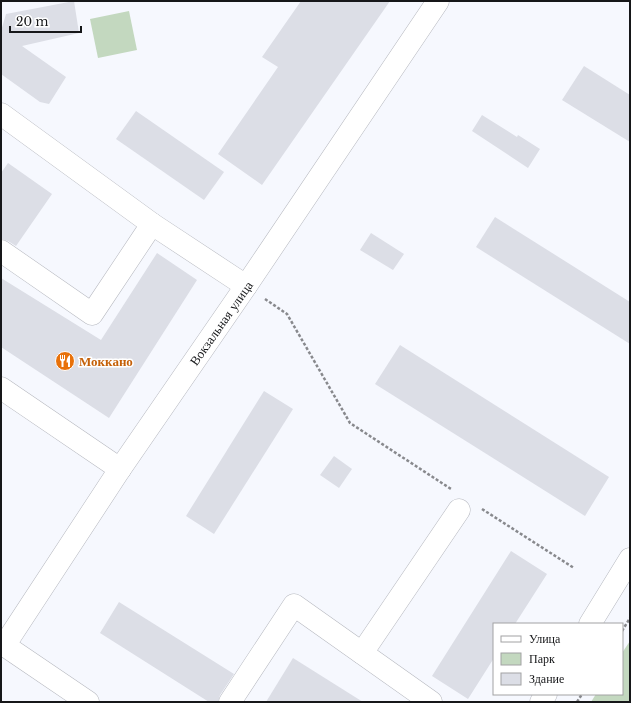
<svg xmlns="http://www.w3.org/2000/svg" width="631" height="703" font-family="'Libre Baskerville',serif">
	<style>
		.green { fill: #c3d8bf }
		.building { fill: #dcdee6 }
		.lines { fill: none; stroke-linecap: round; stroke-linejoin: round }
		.minor-casing { stroke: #b6b8bf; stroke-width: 23 }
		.path { stroke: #88898d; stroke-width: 2.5; stroke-dasharray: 3 2; stroke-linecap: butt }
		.minor { stroke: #fff; stroke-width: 22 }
		.labels { text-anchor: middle; stroke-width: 3; stroke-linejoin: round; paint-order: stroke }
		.street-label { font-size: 13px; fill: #161719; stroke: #fff }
		.food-label { font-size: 13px; font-weight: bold; fill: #c56008; stroke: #fff; text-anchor: start }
	</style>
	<rect width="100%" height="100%" fill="#f6f8fe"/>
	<g class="green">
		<polygon points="129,11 137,50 98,58 90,19"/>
		<polygon points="630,641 630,702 591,702 596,694 622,694 622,653"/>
	</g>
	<g class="building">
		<polygon points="74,1 79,33 22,46 66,77 49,104 40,102 1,74 1,31 6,14"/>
		<polygon points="301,1 390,1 262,185 218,154 278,67 262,57"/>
		<polygon points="584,66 630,95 630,142 562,100"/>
		<polygon points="136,111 224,172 204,200 116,139"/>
		<polygon points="482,115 517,137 518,135 540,149 528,168 472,131"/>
		<polygon points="8,163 52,194 16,246 8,241 1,239 1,173"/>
		<polygon points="495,217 630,302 630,344 476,247"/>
		<polygon points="371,233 404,254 393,270 360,250"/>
		<polygon points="157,253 197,280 109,418 1,347 1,278 101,340"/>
		<polygon points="400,345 609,477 585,516 375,384"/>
		<polygon points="264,391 293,409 214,534 186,516"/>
		<polygon points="334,456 352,469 339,488 320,475"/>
		<polygon points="511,551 547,574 515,624 494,624 494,658 468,699 432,676"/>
		<polygon points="119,602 234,674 220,695 218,702 209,702 100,633"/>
		<polygon points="293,658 363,702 266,702"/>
	</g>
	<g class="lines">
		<defs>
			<g id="minor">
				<polyline points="1,114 152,224 246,286"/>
				<polyline points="1,251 92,314 152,224"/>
				<polyline points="1,388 120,469"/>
				<polyline points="590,624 630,559"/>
				<polyline points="1,643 88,702"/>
				<polyline points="4,646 120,469 246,286 438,1"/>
				<polyline points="362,653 459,510"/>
				<polyline points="230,702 294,605 431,702"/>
				<polyline points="541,702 546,694"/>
			</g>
		</defs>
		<use href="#minor" class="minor-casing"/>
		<g class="path">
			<polyline points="265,299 287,314 350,423 451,489"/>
			<polyline points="482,509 574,568"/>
			<polyline points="622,631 630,618"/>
			<polyline points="577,702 582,694"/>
		</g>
		<use href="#minor" class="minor"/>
	</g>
	<defs>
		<symbol id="restaurant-disc" viewBox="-11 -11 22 22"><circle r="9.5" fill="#e8710a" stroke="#fff"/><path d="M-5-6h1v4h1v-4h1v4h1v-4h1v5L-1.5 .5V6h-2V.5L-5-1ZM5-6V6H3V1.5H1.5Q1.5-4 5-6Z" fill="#fff"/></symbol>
	</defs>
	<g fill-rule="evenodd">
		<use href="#restaurant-disc" x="54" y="350" width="22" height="22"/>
	</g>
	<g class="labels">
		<g class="street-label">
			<text transform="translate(221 323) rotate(-55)" y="5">Вокзальная улица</text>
		</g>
		<g class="food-label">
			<text x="79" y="366">Моккано</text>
		</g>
	</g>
	<rect width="631" height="703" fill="none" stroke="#161719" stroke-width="4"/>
	<rect x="493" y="623" width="130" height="72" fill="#ffffff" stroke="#a2a2a3"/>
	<rect x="501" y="636" width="20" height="6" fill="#ffffff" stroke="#a2a2a3"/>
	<text x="529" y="643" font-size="12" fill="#161719">Улица</text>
	<rect x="501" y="653" width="20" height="12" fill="#c3d8bf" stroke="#a2a2a3"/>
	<text x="529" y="663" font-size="12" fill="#161719">Парк</text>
	<rect x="501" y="673" width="20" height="12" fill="#dcdee6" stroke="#a2a2a3"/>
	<text x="529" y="683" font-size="12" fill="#161719">Здание</text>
	<path d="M10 26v6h71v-6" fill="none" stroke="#161719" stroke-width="2"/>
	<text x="16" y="26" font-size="12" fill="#161719" stroke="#ffffff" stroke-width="3" paint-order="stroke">20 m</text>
</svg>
